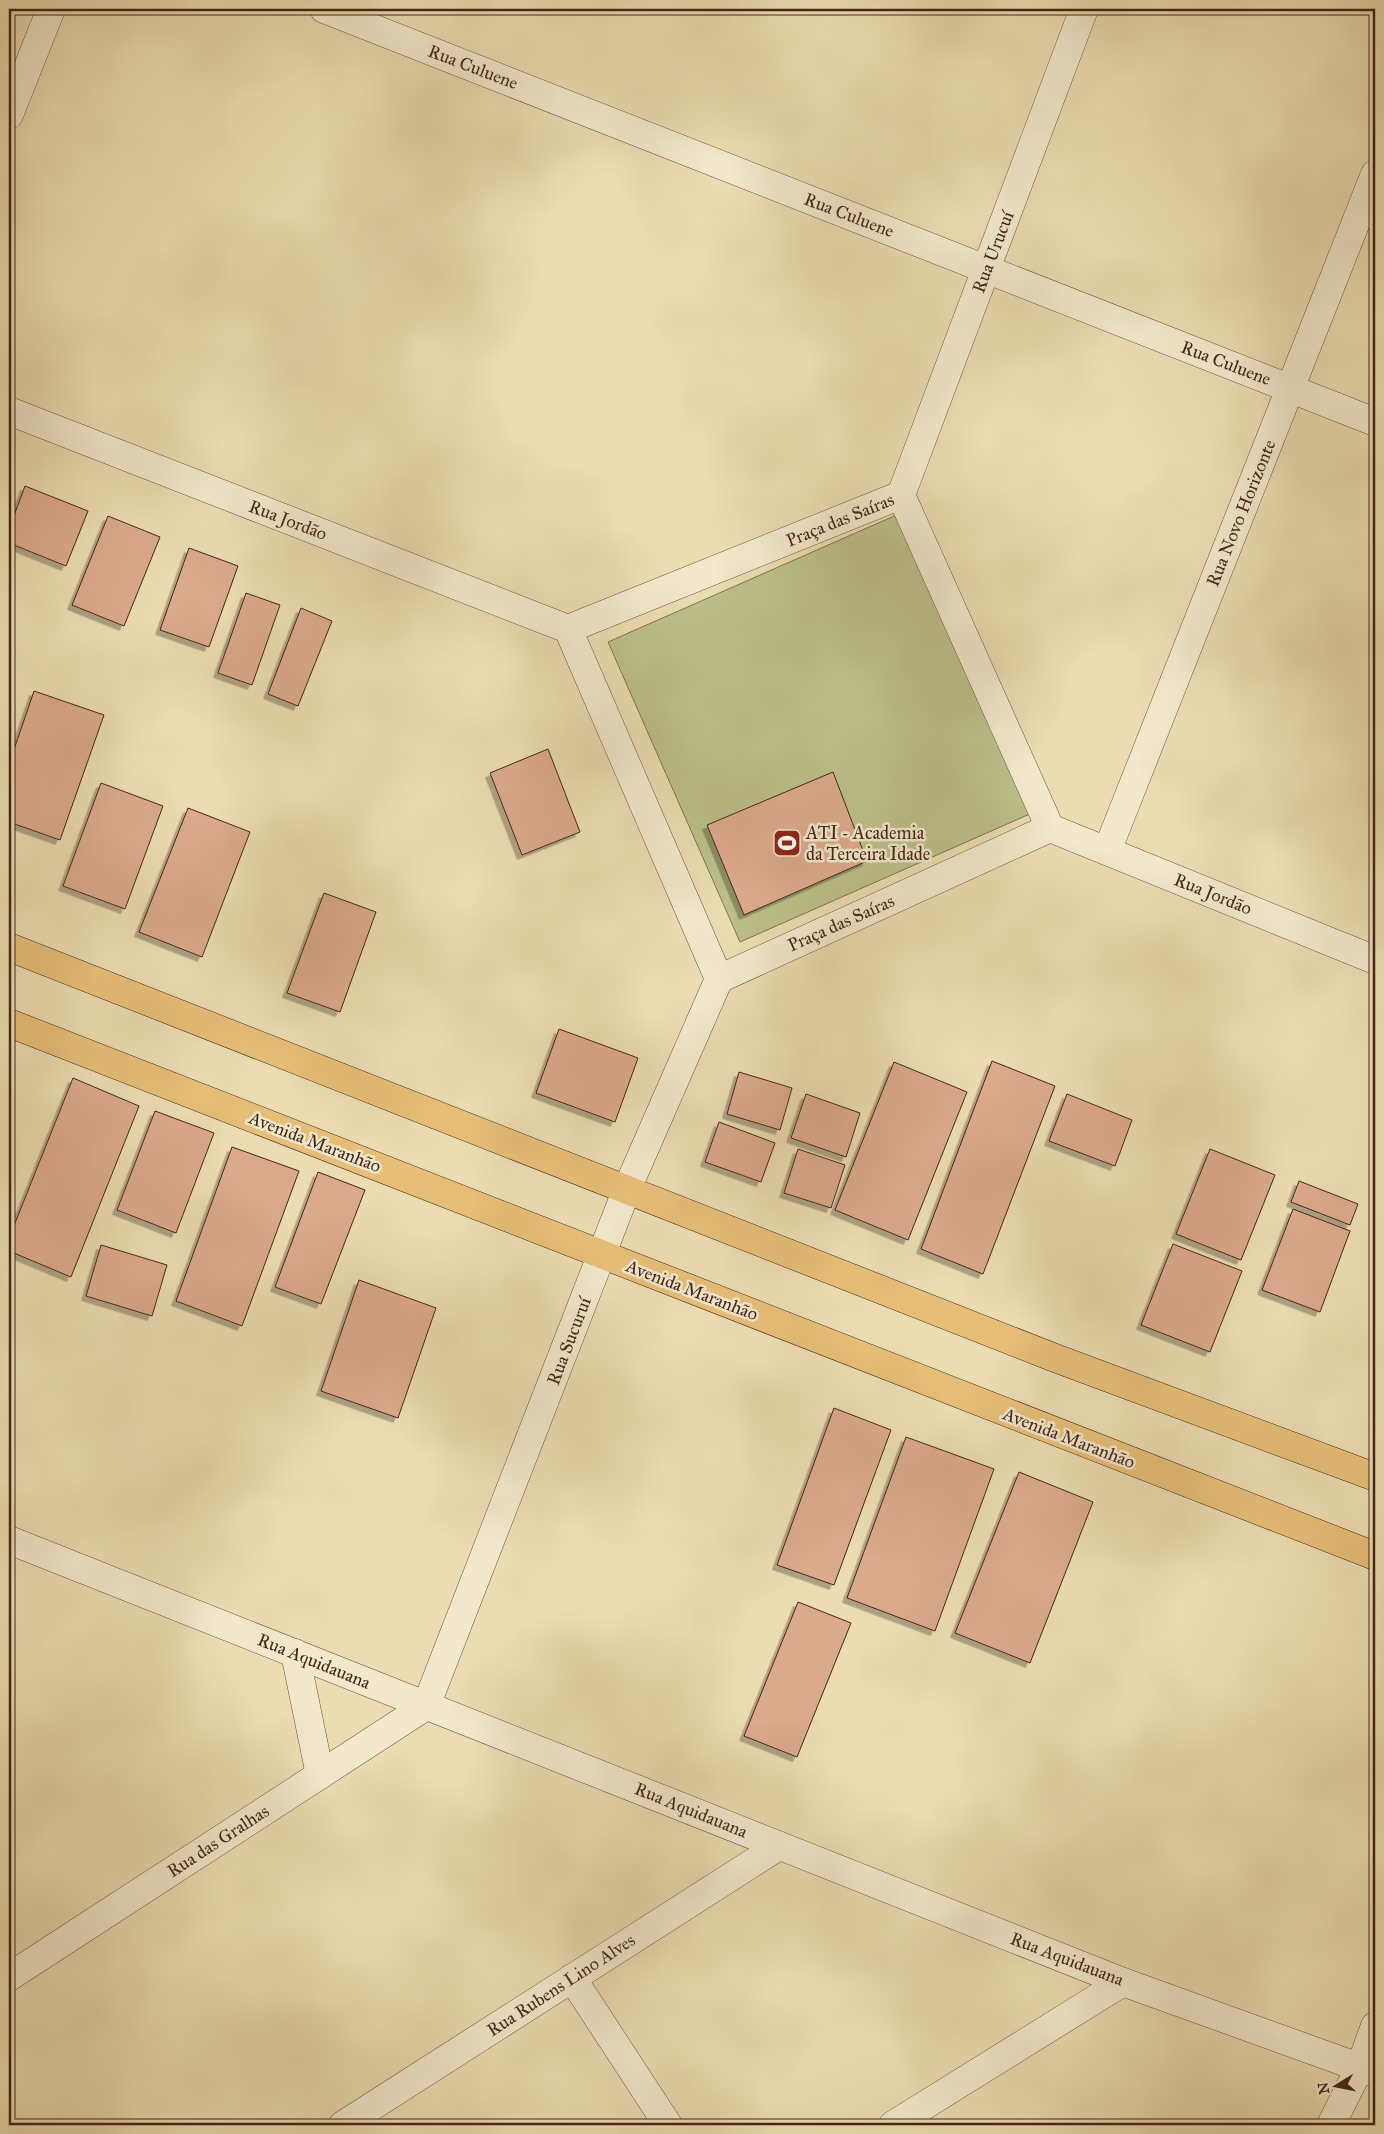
<svg xmlns="http://www.w3.org/2000/svg" width="1384" height="2134" font-family="'IM FELL Great Primer',serif">
	<style>
		.green { fill: #bbbf89; stroke: #807251 }
		.building { fill: #dba98c; stroke: #452519; filter: url(#shadow) }
		.lines { fill: none; stroke-linecap: round; stroke-linejoin: round }
		.street-casing { stroke: #6e533f; stroke-width: 29 }
		.primary-casing { stroke: #452519; stroke-width: 29 }
		.street { stroke: #f2e8cc; stroke-width: 28 }
		.primary { stroke: #e6be78; stroke-width: 28 }
		.labels { text-anchor: middle; stroke-width: 5; stroke-linejoin: round; paint-order: stroke }
		.street-label { font-size: 18px; fill: #452519; stroke: #f2e8cc }
		.poi-label { font-size: 18px; fill: #452519; stroke: #f2e8cc; text-anchor: start }
	</style>
	<defs>
		<filter id="shadow"><feDropShadow dx="-4.5" dy="4.5" stdDeviation="0" flood-color="#0004"/></filter>
	</defs>
	<rect width="100%" height="100%" fill="#ebdcb1"/>
	<filter id="stains"><feTurbulence type="fractalNoise" baseFrequency=".004" numOctaves="4"/><feColorMatrix values="0 0 0 0 .2 0 0 0 0 .09 0 0 0 0 .02 0 0 0 .5 -.17"/></filter>
	<radialGradient id="worn" r=".72"><stop offset=".6" stop-color="#630" stop-opacity="0"/><stop offset="1" stop-color="#630" stop-opacity=".3"/></radialGradient>
	<polygon class="green" points="901,513 1032,813 740,942 608,642"/>
	<g class="building">
		<polygon points="25,486 88,511 66,566 9,543 9,529"/>
		<polygon points="108,516 160,537 124,626 72,605"/>
		<polygon points="189,548 238,566 209,647 160,630"/>
		<polygon points="246,593 280,605 252,685 218,673"/>
		<polygon points="301,608 332,621 298,706 268,694"/>
		<polygon points="34,691 104,715 60,840 9,822 9,764"/>
		<polygon points="548,749 580,832 522,855 490,773"/>
		<polygon points="833,772 867,861 744,915 707,825"/>
		<polygon points="101,783 163,806 125,909 63,886"/>
		<polygon points="188,808 250,832 202,957 139,932"/>
		<polygon points="324,893 376,912 340,1012 287,993"/>
		<polygon points="559,1029 638,1058 615,1122 536,1093"/>
		<polygon points="992,1061 1055,1086 983,1274 921,1249"/>
		<polygon points="894,1062 967,1092 908,1240 835,1210"/>
		<polygon points="739,1072 792,1088 780,1130 727,1114"/>
		<polygon points="73,1078 139,1106 71,1277 9,1251 9,1238"/>
		<polygon points="806,1094 860,1113 846,1157 791,1138"/>
		<polygon points="1067,1094 1132,1120 1115,1166 1049,1141"/>
		<polygon points="155,1111 214,1133 176,1233 117,1210"/>
		<polygon points="719,1122 775,1143 761,1182 705,1162"/>
		<polygon points="232,1147 299,1171 242,1326 176,1301"/>
		<polygon points="798,1149 845,1165 831,1208 784,1193"/>
		<polygon points="1210,1149 1275,1175 1241,1260 1176,1234"/>
		<polygon points="318,1172 365,1190 321,1304 275,1287"/>
		<polygon points="1299,1181 1358,1204 1350,1225 1291,1202"/>
		<polygon points="1293,1209 1350,1231 1320,1312 1262,1290"/>
		<polygon points="1173,1244 1242,1271 1210,1352 1141,1325"/>
		<polygon points="101,1245 167,1265 152,1316 86,1296"/>
		<polygon points="359,1280 436,1308 398,1418 321,1391"/>
		<polygon points="834,1408 891,1430 834,1585 777,1565"/>
		<polygon points="906,1437 994,1469 935,1631 847,1598"/>
		<polygon points="1019,1472 1093,1502 1030,1663 955,1633"/>
		<polygon points="798,1602 851,1623 797,1757 744,1736"/>
	</g>
	<g class="lines">
		<defs>
			<g id="street">
				<polyline points="324,9 1375,422"/>
				<polyline points="9,115 51,9"/>
				<polyline points="9,411 568,629"/>
				<polygon points="901,495 1050,828 719,979 568,629"/>
				<polyline points="901,495 1084,9"/>
				<polyline points="1050,828 1375,960"/>
				<polyline points="1107,851 1375,174"/>
				<polyline points="9,1540 1123,1982 1375,2073"/>
				<polyline points="295,1653 320,1775"/>
				<polyline points="9,1977 426,1706 627,1189 719,979"/>
				<polyline points="572,1978 668,2125"/>
				<polyline points="343,2125 779,1846"/>
				<polyline points="893,2125 1123,1982"/>
				<polyline points="1331,2125 1360,2067 1375,2026"/>
			</g>
			<g id="primary">
				<polyline points="9,947 1055,1358 1375,1477"/>
				<polyline points="9,1023 1375,1556"/>
			</g>
		</defs>
		<use href="#street" class="street-casing"/>
		<use href="#primary" class="primary-casing"/>
		<use href="#street" class="street"/>
		<use href="#primary" class="primary"/>
	</g>
	<defs>
		<symbol id="stadium-square" viewBox="-11 -11 22 22"><rect x="-9" y="-9" width="18" height="18" rx="4" fill="#8f2418" stroke="#f2e8cc"/><path d="M0-5a6.5 5 0 1 0 0 10a6.5 5 0 1 0 0-10ZM-3.5-1.8h7v3.6h-7Z" fill="#fff"/></symbol>
	</defs>
	<g fill-rule="evenodd">
		<use href="#stadium-square" x="771" y="827" width="32" height="32"/>
	</g>
	<g class="labels">
		<g class="street-label">
			<text transform="translate(473 67) rotate(21)" y="6">Rua Culuene</text>
			<text transform="translate(849 215) rotate(21)" y="6">Rua Culuene</text>
			<text transform="translate(993 252) rotate(-69)" y="6">Rua Urucuí</text>
			<text transform="translate(1226 363) rotate(21)" y="6">Rua Culuene</text>
			<text transform="translate(1241 513) rotate(-68)" y="6">Rua Novo Horizonte</text>
			<text transform="translate(288 520) rotate(21)" y="6">Rua Jordão</text>
			<text transform="translate(840 520) rotate(-22)" y="6">Praça das Saíras</text>
			<text transform="translate(1213 894) rotate(22)" y="6">Rua Jordão</text>
			<text transform="translate(841 923) rotate(-24)" y="6">Praça das Saíras</text>
			<text transform="translate(315 1142) rotate(21)" y="6">Avenida Maranhão</text>
			<text transform="translate(692 1290) rotate(21)" y="6">Avenida Maranhão</text>
			<text transform="translate(569 1341) rotate(-69)" y="6">Rua Sucuruí</text>
			<text transform="translate(1069 1438) rotate(21)" y="6">Avenida Maranhão</text>
			<text transform="translate(314 1661) rotate(22)" y="6">Rua Aquidauana</text>
			<text transform="translate(691 1810) rotate(22)" y="6">Rua Aquidauana</text>
			<text transform="translate(218 1841) rotate(-33)" y="6">Rua das Gralhas</text>
			<text transform="translate(1067 1959) rotate(21)" y="6">Rua Aquidauana</text>
			<text transform="translate(561 1985) rotate(-33)" y="6">Rua Rubens Lino Alves</text>
		</g>
		<g class="poi-label">
			<text x="806" y="839">ATI - Academia<tspan x="806" dy="21">da Terceira Idade</tspan></text>
		</g>
	</g>
	<rect width="1384" height="2134" fill="none" stroke="#ebdcb1" stroke-width="30"/>
	<rect x="10" y="10" width="1364" height="2114" fill="none" stroke="#452519" stroke-width="2.5"/>
	<rect x="15" y="15" width="1354" height="2104" fill="none" stroke="#452519"/>
	<g transform="translate(1336 2086) rotate(260)" stroke="#f2e8cc" stroke-width="4" paint-order="stroke">
	<path d="M0-4L9 19L0 12L-9 19Z" fill="#452519"/>
	<text y="-8" font-size="14" font-weight="bold" text-anchor="middle" fill="#452519">N</text>
	</g>
	<rect width="100%" height="100%" filter="url(#stains)"/>
	<rect width="100%" height="100%" fill="url(#worn)"/>
</svg>
